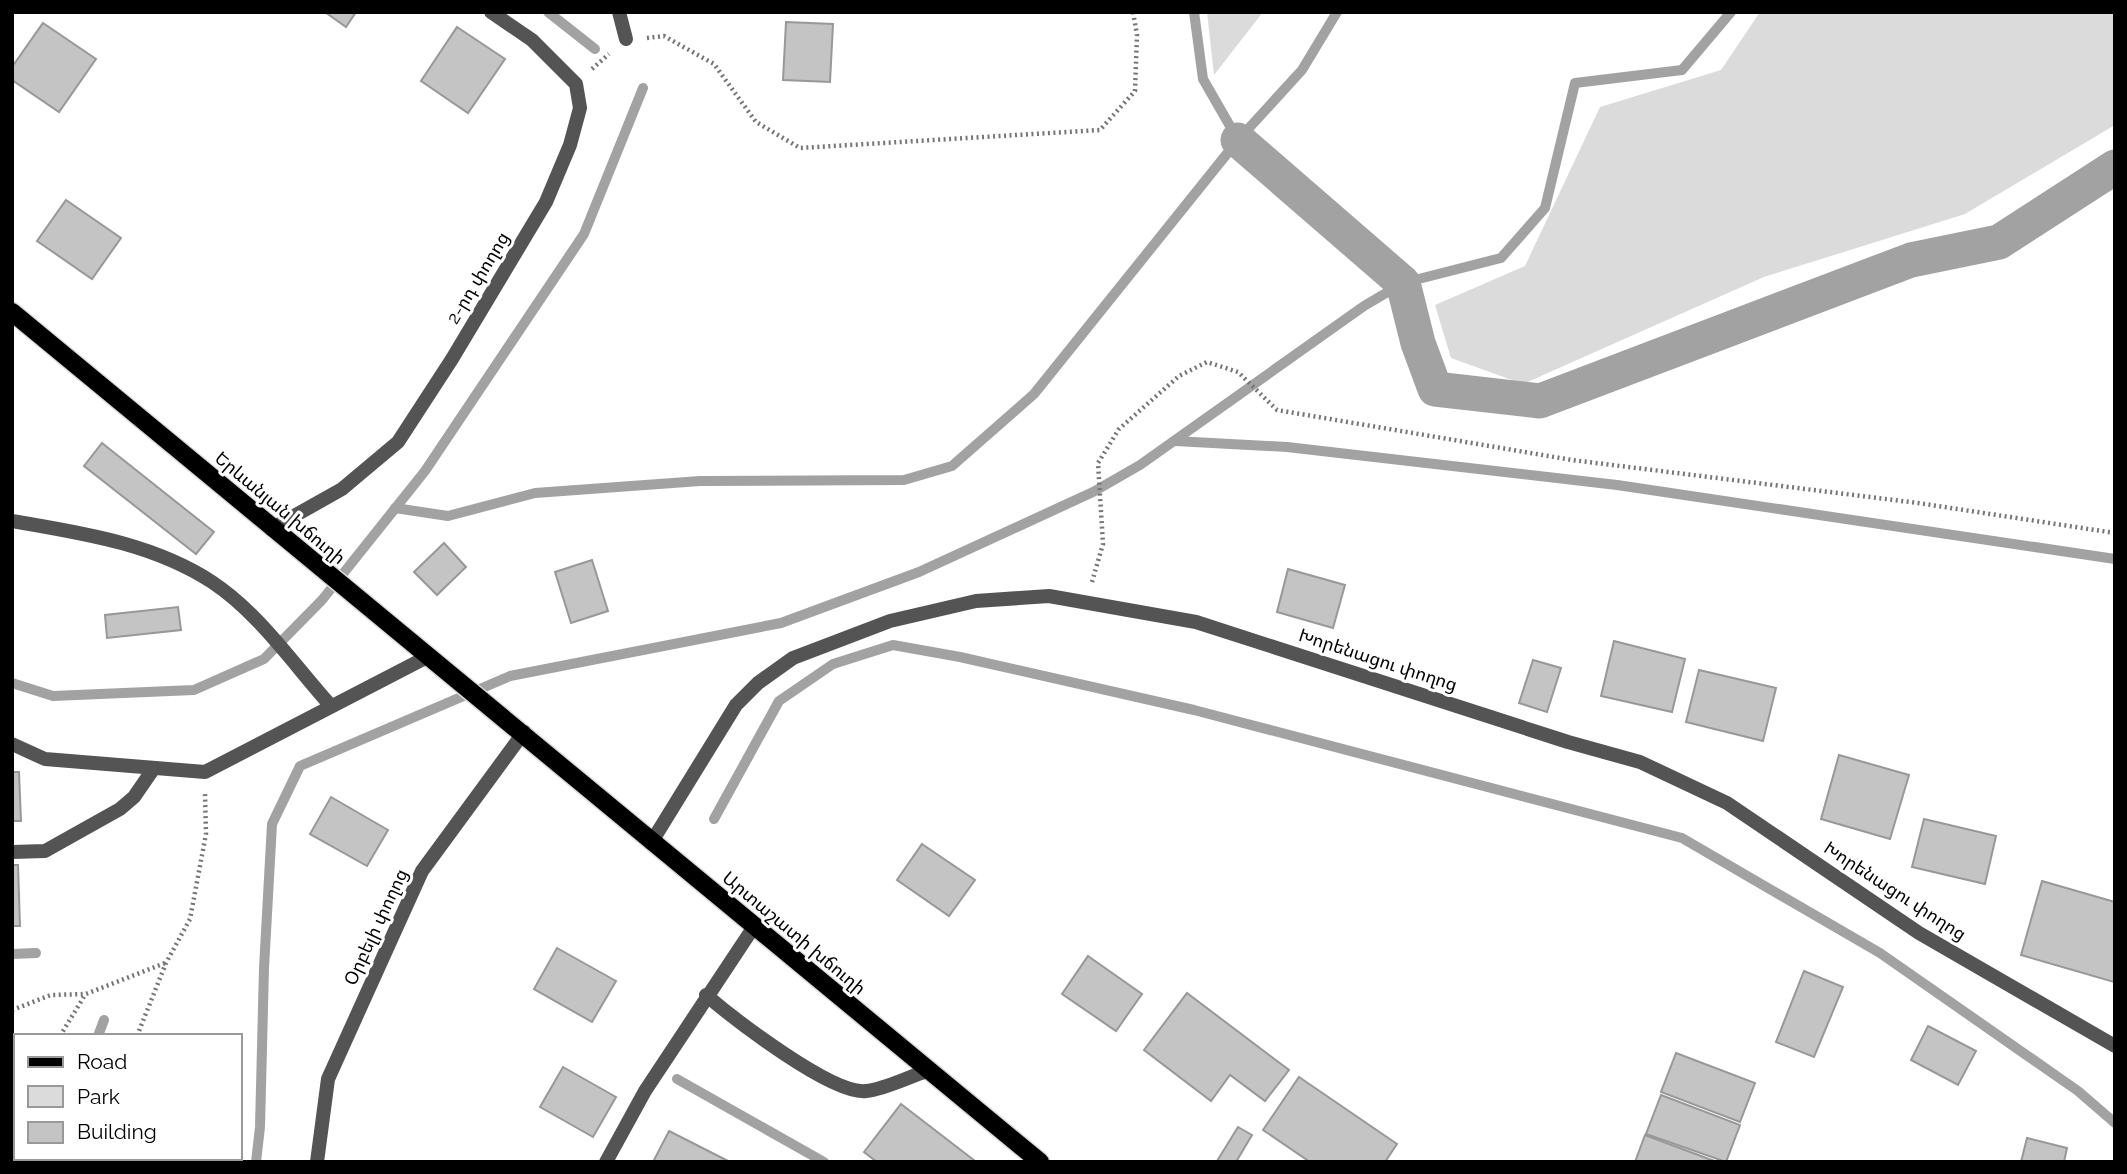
<svg xmlns="http://www.w3.org/2000/svg" width="2127" height="1174" font-family="Raleway,'Noto Sans Armenian',sans-serif">
	<style>
		.green { fill: #dbdbdb }
		.lines { fill: none; stroke-linecap: round; stroke-linejoin: round }
		.stream { stroke: #a2a2a2; stroke-width: 10 }
		.canal { stroke: #a2a2a2; stroke-width: 35 }
		.building { fill: #c4c4c4; stroke: #989898; stroke-width: 2 }
		.primary-casing { stroke: #dbdbdb; stroke-width: 21 }
		.path { stroke: #767676; stroke-width: 4.5; stroke-dasharray: 2 3.5; stroke-linecap: butt }
		.service { stroke: #545454; stroke-width: 14 }
		.minor { stroke: #545454; stroke-width: 14 }
		.primary { stroke: #000; stroke-width: 18 }
		.labels { text-anchor: middle; stroke-width: 6; stroke-linejoin: round; paint-order: stroke }
		.street-label { font-size: 18px; fill: #000; stroke: #fff }
	</style>
	<rect width="100%" height="100%" fill="#fff"/>
	<g class="green">
		<polygon points="1207,12 1263,12 1214,75"/>
		<polygon points="1760,12 2115,12 2115,125 1965,214 1764,277 1523,384 1451,358 1435,305 1525,266 1600,107 1721,70"/>
	</g>
	<g class="lines">
		<g class="stream">
			<polyline points="548,12 595,49"/>
			<polyline points="1194,12 1203,79 1238,140"/>
			<polyline points="1175,441 1287,447 1617,485 2115,559"/>
			<polyline points="395,508 448,516 535,493 700,481 904,480 952,466 1034,394 1238,140 1302,70 1337,12"/>
			<polyline points="12,683 53,696 194,690 264,659 322,600 425,471 584,234 643,88"/>
			<polyline points="714,819 779,701 833,664 893,645 960,657 1194,710 1682,838 1880,953 2078,1091 2115,1123"/>
			<polyline points="12,954 36,953"/>
			<polyline points="98,1036 104,1020"/>
			<polyline points="677,1079 824,1162"/>
			<polyline points="60,1162 61,1158"/>
			<polyline points="256,1162 260,1127 264,968 272,824 300,766 510,676 781,623 919,572 1093,492 1140,465 1364,306 1403,283 1501,258 1545,208 1575,83 1682,70 1731,12"/>
		</g>
		<polyline class="canal" points="1238,140 1403,283 1418,343 1435,389 1540,401 1911,260 1999,242 2115,167"/>
	</g>
	<g class="building">
		<polygon points="325,12 356,12 346,27"/>
		<polygon points="786,22 833,24 830,82 783,80"/>
		<polygon points="43,23 96,59 59,112 12,80 12,67"/>
		<polygon points="457,27 505,59 468,113 421,81"/>
		<polygon points="66,200 121,238 92,279 37,241"/>
		<polygon points="102,443 214,532 196,554 84,466"/>
		<polygon points="444,543 466,567 437,595 414,572"/>
		<polygon points="592,560 608,611 571,623 555,572"/>
		<polygon points="1288,569 1345,585 1333,628 1277,612"/>
		<polygon points="178,607 181,630 107,638 105,615"/>
		<polygon points="1614,641 1685,659 1672,712 1601,696"/>
		<polygon points="1533,660 1561,668 1547,712 1519,703"/>
		<polygon points="1699,670 1776,688 1763,741 1686,722"/>
		<polygon points="1839,755 1909,775 1890,839 1821,819"/>
		<polygon points="12,772 19,772 21,821 12,821"/>
		<polygon points="331,797 388,830 367,866 310,834"/>
		<polygon points="1924,819 1996,836 1985,884 1912,867"/>
		<polygon points="922,844 975,880 949,916 897,880"/>
		<polygon points="12,865 18,865 20,926 12,926"/>
		<polygon points="2042,881 2115,902 2114,982 2021,955"/>
		<polygon points="557,948 616,981 592,1022 534,989"/>
		<polygon points="1088,956 1142,994 1116,1031 1062,994"/>
		<polygon points="1804,971 1843,987 1814,1057 1776,1042"/>
		<polygon points="1187,993 1289,1070 1265,1101 1230,1075 1211,1101 1144,1050"/>
		<polygon points="1928,1026 1976,1051 1958,1085 1911,1060"/>
		<polygon points="1676,1053 1755,1083 1740,1122 1661,1092"/>
		<polygon points="563,1067 616,1097 593,1137 540,1107"/>
		<polygon points="1299,1077 1397,1144 1385,1162 1310,1162 1263,1130"/>
		<polygon points="1661,1095 1740,1125 1726,1162 1646,1134"/>
		<polygon points="901,1104 975,1161 975,1162 877,1162 864,1152"/>
		<polygon points="1238,1127 1252,1135 1236,1162 1217,1161"/>
		<polygon points="669,1131 730,1162 653,1162"/>
		<polygon points="1645,1135 1717,1162 1635,1162"/>
		<polygon points="2027,1138 2067,1148 2064,1162 2021,1162"/>
	</g>
	<g class="lines">
		<defs>
			<polyline id="primary" points="12,312 1040,1162"/>
		</defs>
		<use href="#primary" class="primary-casing"/>
		<g class="path">
			<polyline points="647,38 664,36 714,64 756,122 800,148 1100,130 1135,91 1137,35 1133,12"/>
			<polyline points="592,69 609,54"/>
			<polyline points="1092,582 1103,544 1098,463 1119,429 1179,376 1207,362 1238,372 1277,410 1572,460 1918,503 2115,533"/>
			<polyline points="12,1010 51,995 86,994 165,963"/>
			<polyline points="60,1036 85,995"/>
			<polyline points="137,1036 166,963 190,919 206,834 205,794"/>
			<polyline points="25,1162 26,1158"/>
		</g>
		<g class="service">
			<polyline points="619,12 626,39"/>
			<path d="M12 521C81 533 152 543 212 582 259 613 294 665 331 706"/>
			<polyline points="12,852 45,851 120,809 134,797 154,768"/>
			<path d="M706 995C733 1018 832 1095 866 1091 885 1089 908 1077 927 1071"/>
			<polyline points="606,1162 645,1091 755,925"/>
		</g>
		<g class="minor">
			<polyline points="271,529 342,489 398,442 452,359 546,202 570,145 580,108 576,84 532,40 491,12"/>
			<polyline points="12,744 45,759 205,772 429,656"/>
			<polyline points="651,843 736,705 758,683 793,658 890,621 976,601 1049,596 1196,622 1568,742 1640,762 1727,803 1919,933 2115,1046"/>
			<polyline points="317,1162 328,1079 422,871 524,732"/>
		</g>
		<use href="#primary" class="primary"/>
	</g>
	<g class="labels">
		<g class="street-label">
			<text transform="translate(478 278) rotate(-59)" y="6">2-րդ փողոց</text>
			<text transform="translate(280 508) rotate(40)" y="6">Երևանյան խճուղի</text>
			<text transform="translate(1378 660) rotate(18)" y="6">Խորենացու փողոց</text>
			<text transform="translate(1895 891) rotate(33)" y="6">Խորենացու փողոց</text>
			<text transform="translate(376 927) rotate(-65)" y="6">Օրբելի փողոց</text>
			<text transform="translate(794 933) rotate(40)" y="6">Արտաշատի խճուղի</text>
		</g>
	</g>
	<rect width="2127" height="1174" fill="none" stroke="#000000" stroke-width="28"/>
	<rect x="14" y="1034" width="228" height="126" fill="#ffffff" stroke="#999999" stroke-width="2"/>
	<rect x="28" y="1057" width="35" height="10" fill="#000000" stroke="#999999" stroke-width="2"/>
	<text x="77" y="1069" font-size="21" fill="#000000">Road</text>
	<rect x="28" y="1086" width="35" height="21" fill="#dbdbdb" stroke="#999999" stroke-width="2"/>
	<text x="77" y="1104" font-size="21" fill="#000000">Park</text>
	<rect x="28" y="1122" width="35" height="21" fill="#c4c4c4" stroke="#999999" stroke-width="2"/>
	<text x="77" y="1139" font-size="21" fill="#000000">Building</text>
</svg>
